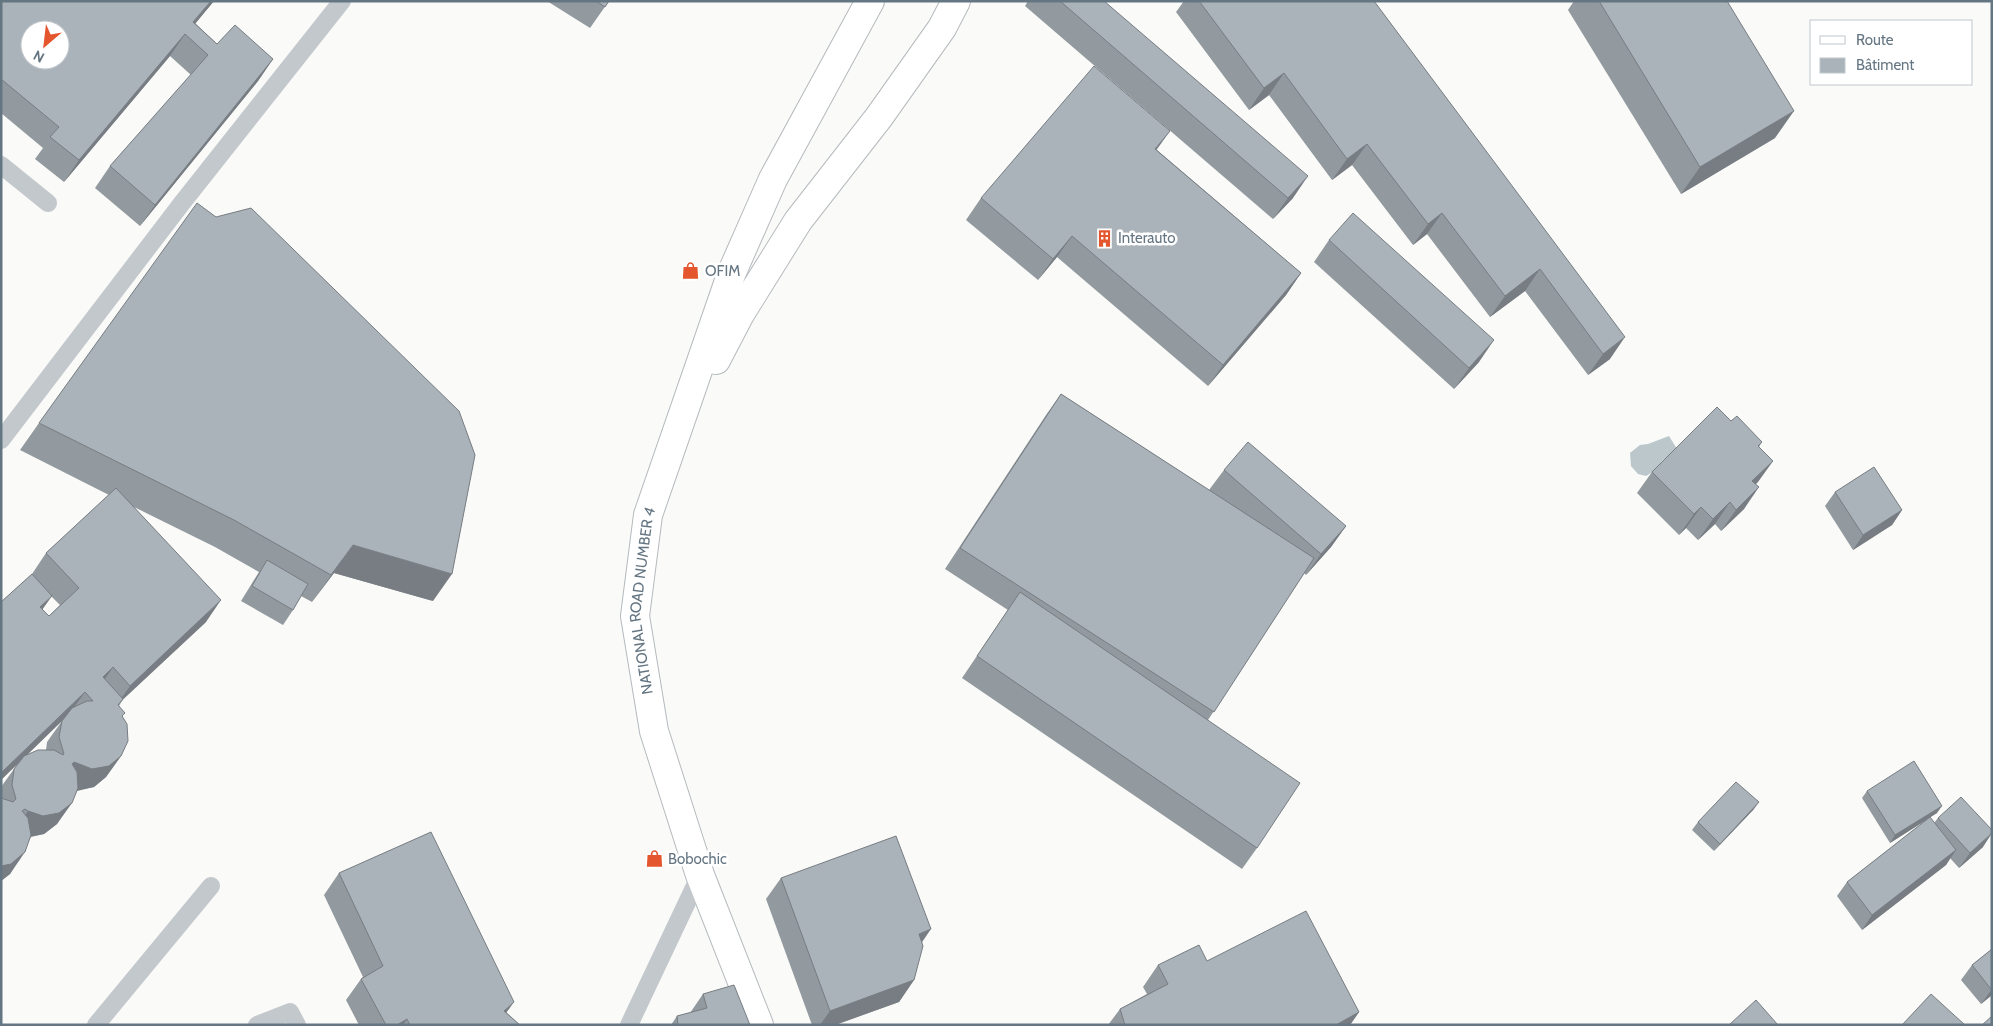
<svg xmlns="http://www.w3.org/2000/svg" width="1993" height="1026" font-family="Cabin,sans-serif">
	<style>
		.water { fill: #bbc7cb }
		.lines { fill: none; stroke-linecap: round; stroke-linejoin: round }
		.primary-casing { stroke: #b5babe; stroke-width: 30 }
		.lane { stroke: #c3c8cc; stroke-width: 18 }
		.primary { stroke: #fff; stroke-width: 28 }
		.wall { fill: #929a9f; fill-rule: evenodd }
		.shaded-wall { fill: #777d82 }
		.building { fill: #aab3b9; stroke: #777d82; fill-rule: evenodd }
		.labels { text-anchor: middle; stroke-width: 5; stroke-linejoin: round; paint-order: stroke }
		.poi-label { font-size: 15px; fill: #657683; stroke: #fff; text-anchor: start }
		.street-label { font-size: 15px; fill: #657683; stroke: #fff }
	</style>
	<rect width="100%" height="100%" fill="#fafaf8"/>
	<polygon class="water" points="1669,436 1677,449 1662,461 1658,469 1646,476 1638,474 1631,466 1630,453 1640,445 1648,444"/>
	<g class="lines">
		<defs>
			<g id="primary">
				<polyline points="716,360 740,314 798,221 879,117 942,28 956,1"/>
				<path id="s1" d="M759 1025 700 875 654 731 635 616 648 515 732 272 773 179 870 1"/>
			</g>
		</defs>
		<use href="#primary" class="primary-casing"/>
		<g class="lane">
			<polyline points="1,165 48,203"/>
			<polyline points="1,440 182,203 342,1"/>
			<polyline points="96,1025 211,886"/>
			<polyline points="257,1025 290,1012 297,1025"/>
			<polyline points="629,1025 700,875"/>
		</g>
		<use href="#primary" class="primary"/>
	</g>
	<g class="wall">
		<polygon points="1,1 214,1 195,23 217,44 273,59 258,81 140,226 95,188 110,166 191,75 170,56 64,182 35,159 43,148 1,113"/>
		<polygon points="547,1 609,1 590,28"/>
		<polygon points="1028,1 1104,1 1293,198 1273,219 1025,6"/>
		<polygon points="1184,1 1374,1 1610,359 1588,375 1525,291 1490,317 1427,234 1413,245 1352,165 1332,180 1269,95 1249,110 1176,12"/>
		<polygon points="1574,1 1727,1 1775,138 1681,194 1568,10"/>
		<polygon points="1157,150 1301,273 1286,295 1208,386 1057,257 1038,280 966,220 981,198"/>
		<polygon points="1329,240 1479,362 1454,389 1314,262"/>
		<polygon points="1061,394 1209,490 1224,470 1346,526 1331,547 1306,575 1304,573 1208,720 1257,848 1242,869 962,678 1008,610 945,569 1046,415"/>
		<polygon points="1731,421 1762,442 1759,447 1773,461 1755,485 1744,509 1721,531 1715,524 1698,540 1686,528 1679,535 1637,493 1652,472"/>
		<path d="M39 423 433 601 334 573 312 602 301 596 293 610 283 625 241 601 259 572 215 547 134 507 206 622 123 699 119 706 123 717 121 756 106 777 94 787 77 790 57 824 44 834 31 837 10 874 1 881V787L19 762 1 780V602L32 574 46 553 109 495 20 450ZM51 596 60 605 49 616 42 609ZM62 721 47 742 46 750 27 755Z"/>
		<polygon points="1835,492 1902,510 1892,525 1853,550 1825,506"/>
		<polygon points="1867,791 1937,813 1930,817 1934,823 1938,818 1983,847 1959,868 1950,858 1946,865 1862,930 1837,896 1847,882 1928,819 1890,843 1862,798"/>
		<polygon points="1754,809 1714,851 1692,830 1698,822"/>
		<polygon points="339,873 506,1012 520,1025 359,1025 346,1000 361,979 363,977 324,895"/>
		<polygon points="781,878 922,942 914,980 899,1002 835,1025 812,1025 766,899"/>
		<polygon points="1992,949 1992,995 1981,1004 1961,980 1972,965"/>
		<polygon points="1207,961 1359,1012 1350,1025 1108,1025 1120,1009 1147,994 1143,987 1158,965"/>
		<polygon points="703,994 750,1025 671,1025 677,1016 690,1013"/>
	</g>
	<g class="shaded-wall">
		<polygon points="211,1 214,1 186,35 185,34 170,56 64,182 79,160"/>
		<polygon points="273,59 258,81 140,226 155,205"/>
		<polygon points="1284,73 1269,95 1249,110 1264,88"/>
		<polygon points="1794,111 1775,138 1681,194 1700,167"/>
		<polygon points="1170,131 1155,152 1155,149"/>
		<polygon points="1367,144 1352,165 1332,180 1347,159"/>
		<polygon points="1308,176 1293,198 1273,219 1288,198"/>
		<polygon points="1442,213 1427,234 1413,245 1428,224"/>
		<polygon points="1072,236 1057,257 1038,280 1053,259"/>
		<polygon points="1540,269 1525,291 1490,317 1505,296"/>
		<polygon points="1301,273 1286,295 1208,386 1223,365"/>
		<polygon points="1625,337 1610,359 1588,375 1603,354"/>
		<polygon points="1494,340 1479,362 1454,389 1469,368"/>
		<polygon points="1773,461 1758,482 1737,503 1752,481"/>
		<polygon points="1759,487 1744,509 1721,531 1736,510"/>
		<polygon points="1730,502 1715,524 1698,540 1713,519"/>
		<polygon points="1701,507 1686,528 1679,535 1694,514"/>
		<polygon points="1902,510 1892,525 1853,550 1863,535"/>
		<polygon points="1346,526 1331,547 1306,575 1321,554"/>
		<polygon points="353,545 452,574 433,601 334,573 312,602"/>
		<polygon points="52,596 37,617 40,607"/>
		<polygon points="221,600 206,622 115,707 130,686"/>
		<polygon points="113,667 98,689 103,677"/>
		<polygon points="85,692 70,713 1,780 1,773"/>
		<polygon points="121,756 106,777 94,787 77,791 59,784 74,762"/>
		<polygon points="1759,802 1754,809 1714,851 1720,844"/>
		<polygon points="72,803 57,824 44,834 28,837 13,833 28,811"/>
		<polygon points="1942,806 1937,813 1890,843 1895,835"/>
		<polygon points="1992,833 1983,847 1959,868 1970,853"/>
		<polygon points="1956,850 1946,865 1862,930 1872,915"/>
		<polygon points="25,852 10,874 1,881 1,866"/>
		<polygon points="931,929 916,951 919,934"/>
		<polygon points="914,980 899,1002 835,1025 820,1025 830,1011"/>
		<polygon points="1992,989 1992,995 1981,1004"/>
		<polygon points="514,1002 499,1023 504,1011"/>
		<polygon points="1359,1012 1350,1025 1336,1025"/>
		<polygon points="407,1019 403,1025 397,1025"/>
	</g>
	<g class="building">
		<path d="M1 1H211L193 22 217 44 235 25 273 59 155 205 110 166 208 55 185 34 79 160 50 137 59 127 1 79ZM30 30H60V60H30Z"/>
		<polygon points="596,1 609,1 605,7"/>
		<polygon points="1060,1 1104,1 1308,176 1288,198"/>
		<polygon points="1199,1 1374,1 1625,337 1603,354 1540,269 1505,296 1442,213 1428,224 1367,144 1347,159 1284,73 1264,88"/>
		<polygon points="1599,1 1727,1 1794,111 1700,167"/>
		<polygon points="1094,66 1170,131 1155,149 1301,273 1223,365 1072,236 1053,259 981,198"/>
		<polygon points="197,203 216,217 251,208 459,411 475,455 452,574 353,545 331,575 234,520 39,423"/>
		<polygon points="1353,213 1494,340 1469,368 1329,240"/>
		<polygon points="1061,394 1314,558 1214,712 960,548"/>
		<polygon points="1717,407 1731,421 1737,416 1762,442 1758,446 1773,461 1752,481 1759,487 1736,510 1730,502 1713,519 1701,507 1694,514 1652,472"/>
		<polygon points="1248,442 1346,526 1321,554 1224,470"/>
		<polygon points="1874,467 1902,510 1863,535 1835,492"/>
		<polygon points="116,488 221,600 130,686 113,667 103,677 123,699 118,705 125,713 122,716 127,724 128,741 121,756 109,766 92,769 74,762 72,764 77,772 78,788 72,803 59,813 43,816 28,811 25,809 22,811 28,818 31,835 25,852 11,864 1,866 1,798 13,802 16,799 12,785 14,769 24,756 38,750 54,750 63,755 64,754 59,737 62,721 72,708 87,701 93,701 85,692 1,773 1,602 32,574 52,596 40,607 49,616 79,588 46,553"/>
		<polygon points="267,560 308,584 293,610 252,586"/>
		<polygon points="1020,592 1300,783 1257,848 977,656"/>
		<polygon points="1914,761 1942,806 1895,835 1867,791"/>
		<polygon points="1736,782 1759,802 1720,844 1698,822"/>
		<polygon points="1961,797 1992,830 1992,833 1970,853 1938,818"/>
		<polygon points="1930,817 1956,850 1872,915 1847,882"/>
		<polygon points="431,832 514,1002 504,1011 520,1025 410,1025 407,1019 397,1025 386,1025 361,979 383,966 339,873"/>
		<polygon points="896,836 931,929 919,934 923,946 914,980 830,1011 781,878"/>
		<polygon points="1306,911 1359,1012 1336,1025 1125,1025 1120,1009 1168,984 1158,965 1199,945 1207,961"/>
		<polygon points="1992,949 1992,989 1991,989 1972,965"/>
		<polygon points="734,985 750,1025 678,1025 677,1016 707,1008 703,994"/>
		<polygon points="1931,994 1965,1025 1902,1025"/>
		<polygon points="1756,1000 1778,1025 1729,1025"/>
		<polygon points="1992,1016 1992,1025 1982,1025"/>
	</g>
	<defs>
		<symbol id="building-bare" viewBox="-9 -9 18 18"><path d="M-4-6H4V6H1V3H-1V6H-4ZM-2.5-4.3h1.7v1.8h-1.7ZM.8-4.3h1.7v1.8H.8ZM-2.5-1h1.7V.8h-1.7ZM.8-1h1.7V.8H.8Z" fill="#e4572e" stroke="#fff" stroke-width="2.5" paint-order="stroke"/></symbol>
		<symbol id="shop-bare" viewBox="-9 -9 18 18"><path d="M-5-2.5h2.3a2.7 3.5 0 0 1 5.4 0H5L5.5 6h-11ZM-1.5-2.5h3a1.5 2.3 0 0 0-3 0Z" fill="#e4572e" stroke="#fff" stroke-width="2.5" paint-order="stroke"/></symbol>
	</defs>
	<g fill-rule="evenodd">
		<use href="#building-bare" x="1092" y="226" width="25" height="25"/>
		<use href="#shop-bare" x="678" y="258" width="25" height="25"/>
		<use href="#shop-bare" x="642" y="846" width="25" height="25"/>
	</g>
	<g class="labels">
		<g class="poi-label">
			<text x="1118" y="243">Interauto</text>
			<text x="705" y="276">OFIM</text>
			<text x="668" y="864">Bobochic</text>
		</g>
		<g class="street-label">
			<text dy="5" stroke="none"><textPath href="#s1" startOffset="444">NATIONAL ROAD NUMBER 4</textPath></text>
		</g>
	</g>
	<rect width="1993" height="1026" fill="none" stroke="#657683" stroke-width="5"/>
	<rect x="1810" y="20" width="162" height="65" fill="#ffffff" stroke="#c1c8cd"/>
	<rect x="1820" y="36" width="25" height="8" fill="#ffffff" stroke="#c1c8cd"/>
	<text x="1856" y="45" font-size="15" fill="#657683">Route</text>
	<rect x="1820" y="58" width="25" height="15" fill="#aab3b9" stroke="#c1c8cd"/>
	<text x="1856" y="70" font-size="15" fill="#657683">Bâtiment</text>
	<g transform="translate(45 45) rotate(208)"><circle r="24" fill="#ffffff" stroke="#c1c8cd"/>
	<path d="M0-4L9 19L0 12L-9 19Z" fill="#e4572e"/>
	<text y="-8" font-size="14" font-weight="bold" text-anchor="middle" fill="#657683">N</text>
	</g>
</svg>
